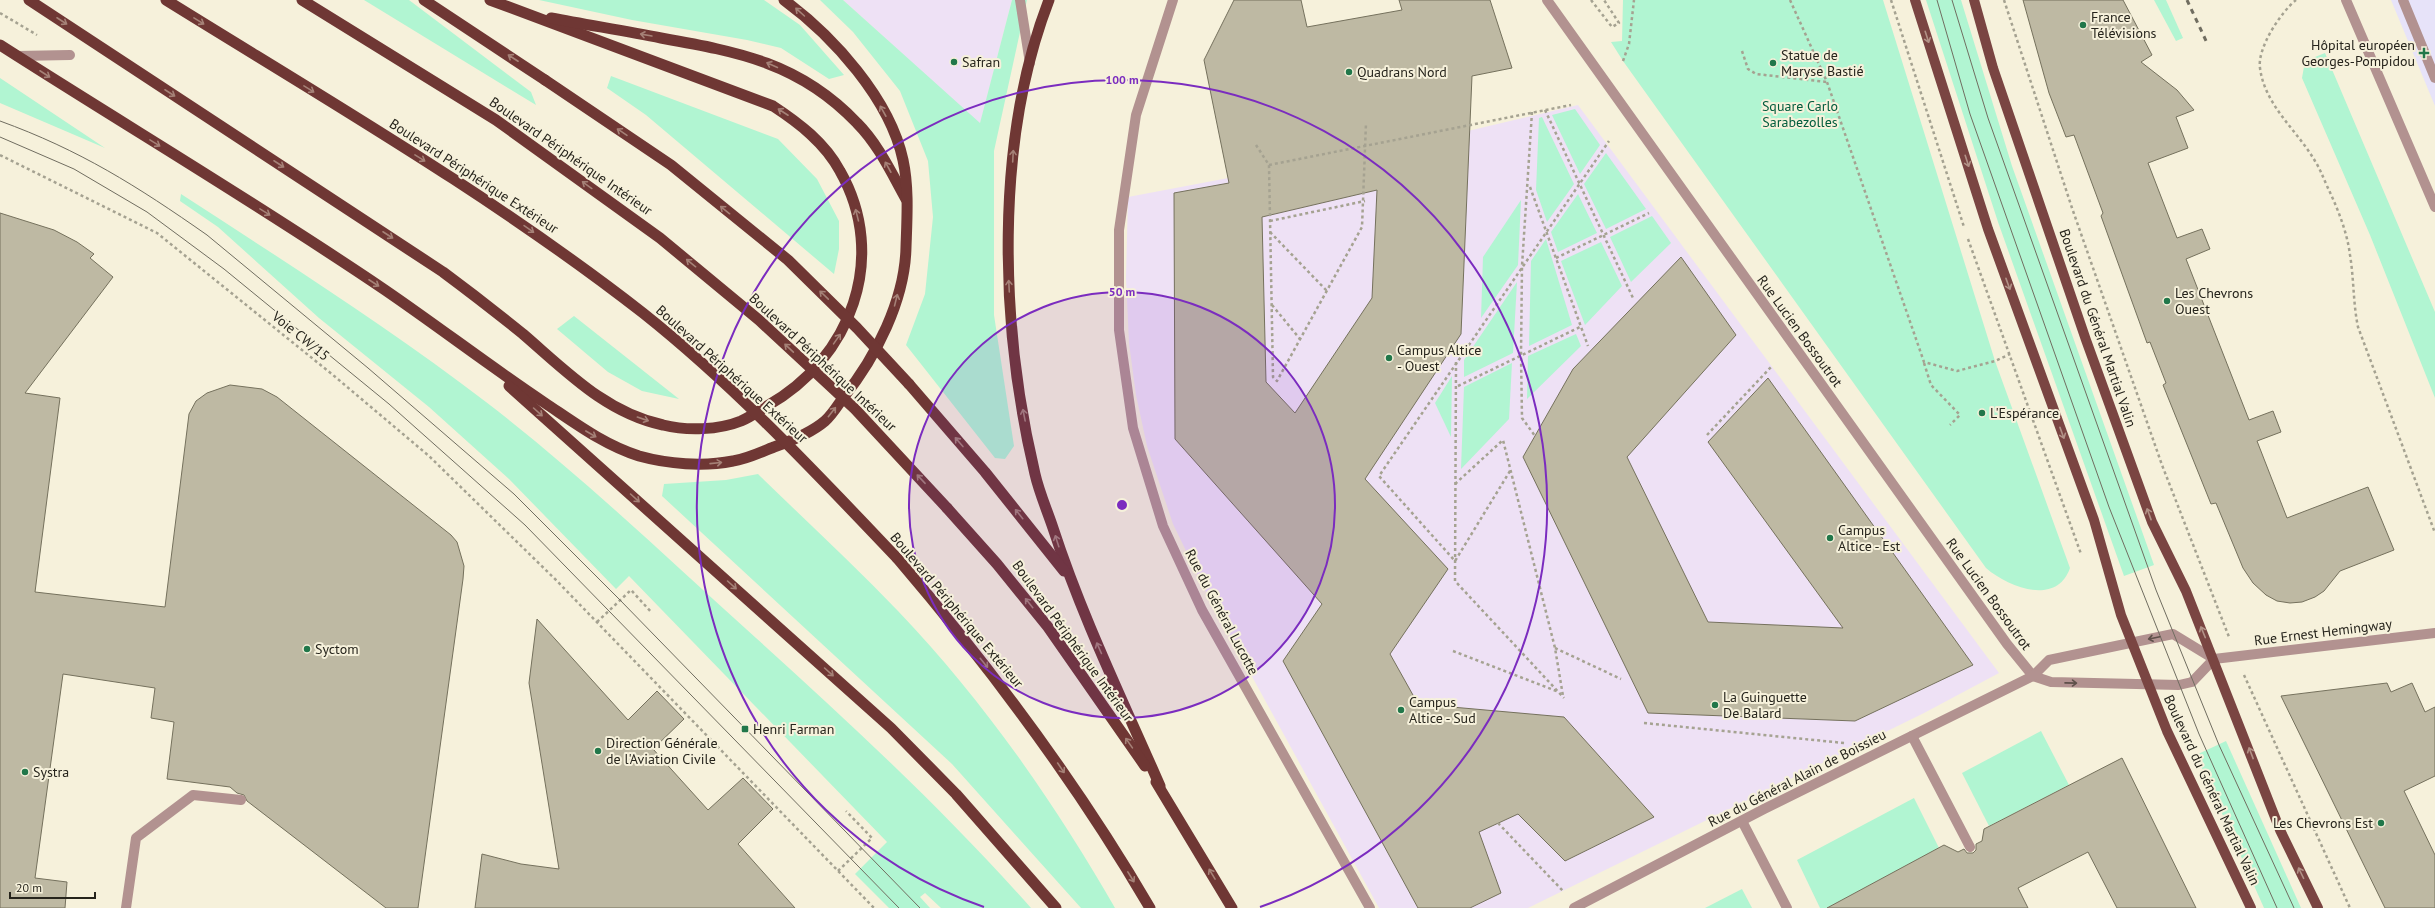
<svg xmlns="http://www.w3.org/2000/svg" width="2435" height="908" font-family="'PT Sans',sans-serif">
	<style>
		.commercial { fill: #eee1f5 }
		.medical { fill: #e7e3f9 }
		.green { fill: #b1f5d2 }
		.building { fill: #beb9a3; stroke: #75715d; fill-rule: evenodd }
		.lines { fill: none; stroke-linecap: round; stroke-linejoin: round }
		.path { stroke: #a5a291; stroke-width: 2.5; stroke-dasharray: 3 3; stroke-linecap: butt }
		.service { stroke: #b29290; stroke-width: 10 }
		.minor { stroke: #b29290; stroke-width: 10 }
		.primary { stroke: #7a4542; stroke-width: 10 }
		.trunk { stroke: #6f3734; stroke-width: 11 }
		.tram { stroke: #706d60; stroke-width: 1 }
		.rail { stroke: #706d60; stroke-width: 3; stroke-dasharray: 5 5; stroke-linecap: butt }
		.trunk-bridge { stroke: #6f3734; stroke-width: 11 }
		.oneway { stroke: #a58177 }
		.oneway2 { stroke: #b29287 }
		.oneway3 { stroke: #5e504a }
		.ring { fill: none; stroke: #7b2cbf; stroke-width: 2 }
		.poi-dot { fill: #21774a; stroke: #f6f1db; stroke-width: 1.5 }
		.labels { text-anchor: middle; stroke-width: 4; stroke-linejoin: round; paint-order: stroke }
		.poi-label { font-size: 14px; fill: #26241c; stroke: #f6f1db; text-anchor: start }
		.park-label { font-size: 14px; fill: #005c3c; stroke: #f6f1db }
		.street-label { font-size: 14px; fill: #26241c; stroke: #f6f1db }
		.centre { fill: #7b2cbf; stroke: #f6f1db; stroke-width: 2 }
		.ring-label { font-size: 12px; text-anchor: middle; font-weight: bold; fill: #7b2cbf; stroke: #f6f1db; stroke-width: 4; stroke-linejoin: round; paint-order: stroke }
	</style>
	<rect width="100%" height="100%" fill="#f6f1db"/>
	<g class="commercial">
		<polygon points="843,0 1012,0 980,124"/>
		<polygon points="1578,105 1999,673 1924,713 1528,908 1379,908 1210,600 1173,524 1147,446 1136,395 1129,343 1126,278 1128,197 1434,139"/>
	</g>
	<polygon class="medical" points="2391,0 2435,0 2435,106"/>
	<g class="green">
		<polygon points="364,0 409,0 531,92 536,105"/>
		<polygon points="539,0 764,0 800,25 844,75 829,79 781,48 747,40 632,20"/>
		<polygon points="820,0 843,0 980,123 1012,0 1027,0 994,151 994,315 1014,446 1005,459 995,458 906,345 925,294 933,217 928,161 900,91 853,32"/>
		<path d="M1623 0H1883L1995 361 2070 568C2057 606 2009 588 1986 568L1623 61 1611 42 1622 41Z"/>
		<polygon points="1926,0 1961,0 2012,166 2154,565 2124,576 1998,222"/>
		<polygon points="2154,0 2166,0 2183,38 2176,41"/>
		<polygon points="2325,53 2435,312 2435,398 2370,235 2302,78 2305,61"/>
		<polygon points="611,76 778,139 817,179 839,221 839,249 834,274 646,115 607,88"/>
		<polygon points="0,78 105,148 0,103"/>
		<polygon points="1575,109 1600,145 1580,174 1552,115"/>
		<polygon points="1542,117 1574,184 1547,222 1536,190 1539,118"/>
		<polygon points="1606,153 1646,209 1606,229 1584,184"/>
		<path d="M181 194C284 261 388 327 486 402 581 475 667 558 756 638 851 724 946 812 1031 908H941L925 893 920 897 930 908H889L855 874 887 842 629 576 616 589 509 479 429 407 319 318 218 227 180 201Z"/>
		<polygon points="1578,194 1597,233 1558,252 1551,232"/>
		<polygon points="1521,200 1518,265 1481,318 1483,257"/>
		<polygon points="1652,216 1671,243 1631,282 1610,237"/>
		<polygon points="1546,239 1572,325 1529,346 1531,261"/>
		<polygon points="1601,242 1622,286 1585,325 1561,261"/>
		<polygon points="1517,282 1513,353 1464,377 1464,360"/>
		<polygon points="574,316 679,399 642,391 608,372 557,329"/>
		<polygon points="1576,334 1581,346 1527,399 1528,356"/>
		<polygon points="1512,363 1509,419 1461,469 1464,387"/>
		<polygon points="1452,376 1451,437 1435,403"/>
		<path d="M758 474C805 520 853 564 898 611 983 700 1054 802 1115 908H1081L952 764 662 496 664 484 726 480Z"/>
		<polygon points="2041,731 2069,785 1989,826 1962,773"/>
		<polygon points="2226,741 2301,908 2264,908 2196,755"/>
		<polygon points="1914,798 1939,848 1827,908 1820,908 1797,860"/>
		<polygon points="1742,889 1752,908 1705,908"/>
	</g>
	<g class="building">
		<path d="M1234 0H1301L1307 27 1402 10 1399 0H1490L1512 68 1472 76 1461 334 1365 479 1448 569 1390 654 1418 704 1564 717 1654 817 1565 861 1518 814 1479 832 1501 893 1470 908H1418L1283 661 1322 604 1175 439 1174 193 1229 183 1204 60ZM1377 190 1372 298 1295 413 1266 382 1262 217Z"/>
		<polygon points="2023,0 2123,0 2152,55 2141,62 2177,90 2194,110 2176,117 2188,148 2148,163 2177,238 2202,229 2210,249 2186,259 2249,420 2273,411 2281,432 2257,441 2287,518 2368,487 2394,550 2340,571 2324,591 2315,597 2302,602 2290,603 2277,601 2266,595 2253,583 2243,568 2216,503 2211,504 2163,385 2166,383 2150,342 2147,343 2101,216 2103,213 2074,135 2066,137 2049,93"/>
		<polygon points="0,213 54,230 77,242 94,254 90,258 113,277 25,393 60,398 35,592 165,607 189,414 196,401 207,393 230,385 262,389 277,397 451,535 457,542 464,566 463,579 418,908 386,908 247,801 244,795 237,793 230,787 167,779 174,722 151,718 155,688 63,674 35,878 67,882 65,908 0,908"/>
		<polygon points="1681,257 1736,335 1627,457 1708,622 1843,628 1708,442 1768,378 1973,665 1855,721 1648,713 1523,457 1573,369"/>
		<polygon points="537,619 628,720 657,691 684,719 653,749 708,810 743,778 773,809 738,844 795,908 475,908 482,854 521,864 559,869 529,683"/>
		<polygon points="2387,683 2391,692 2412,683 2425,712 2435,707 2435,776 2404,791 2435,855 2435,908 2385,908 2281,696"/>
		<polygon points="2122,758 2196,908 2117,908 2088,852 2018,888 2028,908 1827,908 1944,845 1958,852 1964,849 1967,853 1973,853 1976,850 1976,844 1982,841 1984,829"/>
	</g>
	<g class="lines">
		<g class="path">
			<polyline points="1591,0 1612,27 1619,23 1604,0"/>
			<polyline points="1790,0 1827,82 1924,362 1957,371 1995,361 2010,354"/>
			<polyline points="1891,0 1964,227"/>
			<polyline points="2004,0 2072,208 2162,465 2229,637"/>
			<path d="M2296 0C2281 12 2257 48 2260 68 2265 106 2297 130 2315 161 2320 169 2323 177 2327 186 2337 207 2347 231 2350 255 2354 279 2353 303 2358 327L2435 533"/>
			<polyline points="0,13 37,35"/>
			<polyline points="1742,51 1748,69 1756,74 1827,82"/>
			<polyline points="1623,61 1629,44 1634,0"/>
			<polyline points="1545,110 1633,298"/>
			<polyline points="1532,112 1522,266 1521,355 1522,418 1535,436"/>
			<polyline points="1256,145 1269,165 1273,377 1277,381 1362,227 1366,123"/>
			<polyline points="0,155 157,233 333,375 429,456 556,580 874,908"/>
			<polyline points="1269,165 1571,105"/>
			<polyline points="1530,187 1588,346"/>
			<polyline points="1270,221 1365,201"/>
			<polyline points="1270,232 1327,291"/>
			<polyline points="1968,239 2081,554"/>
			<polyline points="1556,258 1649,213"/>
			<polyline points="1272,305 1300,339"/>
			<polyline points="1456,362 1455,581 1564,698"/>
			<polyline points="1924,363 1931,385 1960,415 1950,425"/>
			<polyline points="1458,386 1580,327"/>
			<polyline points="1707,435 1771,367"/>
			<polyline points="1510,471 1455,561 1379,476 1609,141"/>
			<polyline points="1455,484 1503,440 1555,648 1563,696"/>
			<polyline points="597,622 631,590 652,613"/>
			<polyline points="1555,648 1621,679"/>
			<polyline points="1453,651 1559,692"/>
			<polyline points="2244,675 2350,908"/>
			<polyline points="1644,723 1844,743"/>
			<polyline points="1498,823 1563,891"/>
			<polyline points="838,871 872,838 846,811"/>
		</g>
		<g class="service">
			<polyline points="1020,0 1030,63"/>
			<polyline points="1173,0 1136,115 1119,230 1119,330 1133,428 1163,526 1202,610 1370,908"/>
			<polyline points="2403,0 2435,78"/>
			<polyline points="17,56 70,55"/>
			<polyline points="1912,736 1970,847"/>
			<polyline points="1742,821 1787,908"/>
			<polyline points="126,908 136,838 193,795 241,800"/>
		</g>
		<g class="minor">
			<polyline points="1547,0 2007,644 2033,676"/>
			<polyline points="2346,0 2435,207"/>
			<polyline points="2214,659 2435,633"/>
			<polyline points="2033,676 2051,682 2179,685 2192,682 2214,659"/>
			<polyline points="1574,908 1764,809 2033,676 2049,660 2173,634 2214,659"/>
		</g>
		<g class="primary">
			<polyline points="1915,0 1988,229 2094,520 2121,615 2167,731 2251,908"/>
			<polyline points="1974,0 1993,68 2086,340 2152,522 2186,591 2280,830 2318,908"/>
		</g>
		<g class="trunk">
			<path d="M29 0 443 272C470 292 497 313 523 334 566 371 606 413 663 425 687 431 719 430 741 421 750 417 759 411 767 406 851 359 889 257 840 171 825 143 799 123 773 106L490 0"/>
			<polyline points="424,0 545,80"/>
			<path d="M1049 0C994 142 1000 327 1035 474 1039 492 1047 510 1053 528 1082 617 1123 701 1160 786"/>
			<path d="M551 18C588 25 625 31 661 38 739 52 800 63 857 123 878 144 891 172 906 199"/>
			<path d="M0 45C128 127 260 205 385 290 439 327 491 367 545 403 575 423 604 445 639 456 668 464 703 467 733 461 747 459 761 452 774 447 791 441 811 433 825 421 832 415 838 405 843 398 876 357 905 300 906 247 907 218 909 188 903 160 890 99 833 36 784 0"/>
			<polyline points="909,384 985,472 1064,571"/>
			<polyline points="509,386 891,728 956,794 1056,908"/>
			<polyline points="947,508 997,564 1048,627 1145,766"/>
			<path d="M897 558C991 668 1077 783 1150 908"/>
			<polyline points="1156,782 1232,908"/>
		</g>
		<g class="tram">
			<polyline points="1937,0 1970,114 2109,507 2199,734 2277,908"/>
			<polyline points="1952,0 1988,118 2156,590 2219,745 2294,908"/>
			<path d="M0 121C80 150 137 186 207 235L368 368 514 494 620 600 920 908"/>
			<polyline points="0,137 74,169 147,212 224,269 389,404 525,525 899,908"/>
		</g>
		<polyline class="rail" points="2187,0 2208,45"/>
		<g class="trunk-bridge">
			<path d="M166 0C327 100 493 196 643 313 735 386 816 473 897 558"/>
			<polyline points="302,0 496,120 660,238 759,320 855,409 947,508"/>
			<polyline points="545,80 671,165 788,260 857,328 909,384"/>
		</g>
	</g>
	<defs><path id="oneway-shaft" d="M-6 0H5M1.5-3L5.5 0L1.5 3" fill="none" stroke-width="1.6" stroke-linecap="round" stroke-linejoin="round"/></defs>
	<g class="oneway">
		<use href="#oneway-shaft" transform="translate(800 12) rotate(-138)"/>
		<use href="#oneway-shaft" transform="translate(62 21) rotate(33)"/>
		<use href="#oneway-shaft" transform="translate(199 21) rotate(32)"/>
		<use href="#oneway-shaft" transform="translate(646 35) rotate(-170)"/>
		<use href="#oneway-shaft" transform="translate(513 58) rotate(-147)"/>
		<use href="#oneway-shaft" transform="translate(772 65) rotate(-156)"/>
		<use href="#oneway-shaft" transform="translate(45 74) rotate(33)"/>
		<use href="#oneway-shaft" transform="translate(309 89) rotate(32)"/>
		<use href="#oneway-shaft" transform="translate(170 93) rotate(33)"/>
		<use href="#oneway-shaft" transform="translate(883 111) rotate(-119)"/>
		<use href="#oneway-shaft" transform="translate(783 112) rotate(-147)"/>
		<use href="#oneway-shaft" transform="translate(622 132) rotate(-146)"/>
		<use href="#oneway-shaft" transform="translate(155 143) rotate(32)"/>
		<use href="#oneway-shaft" transform="translate(1013 156) rotate(-87)"/>
		<use href="#oneway-shaft" transform="translate(420 158) rotate(32)"/>
		<use href="#oneway-shaft" transform="translate(279 164) rotate(33)"/>
		<use href="#oneway-shaft" transform="translate(888 167) rotate(-119)"/>
		<use href="#oneway-shaft" transform="translate(587 185) rotate(-144)"/>
		<use href="#oneway-shaft" transform="translate(725 210) rotate(-141)"/>
		<use href="#oneway-shaft" transform="translate(265 212) rotate(32)"/>
		<use href="#oneway-shaft" transform="translate(857 215) rotate(-104)"/>
		<use href="#oneway-shaft" transform="translate(529 229) rotate(35)"/>
		<use href="#oneway-shaft" transform="translate(388 235) rotate(33)"/>
		<use href="#oneway-shaft" transform="translate(691 263) rotate(-141)"/>
		<use href="#oneway-shaft" transform="translate(374 283) rotate(33)"/>
		<use href="#oneway-shaft" transform="translate(1009 286) rotate(-93)"/>
		<use href="#oneway-shaft" transform="translate(824 295) rotate(-136)"/>
		<use href="#oneway-shaft" transform="translate(896 300) rotate(-76)"/>
		<use href="#oneway-shaft" transform="translate(837 339) rotate(-55)"/>
		<use href="#oneway-shaft" transform="translate(789 348) rotate(-137)"/>
		<use href="#oneway-shaft" transform="translate(538 412) rotate(42)"/>
		<use href="#oneway-shaft" transform="translate(832 412) rotate(-52)"/>
		<use href="#oneway-shaft" transform="translate(1024 415) rotate(-101)"/>
		<use href="#oneway-shaft" transform="translate(643 419) rotate(19)"/>
		<use href="#oneway-shaft" transform="translate(591 434) rotate(30)"/>
		<use href="#oneway-shaft" transform="translate(959 442) rotate(-131)"/>
		<use href="#oneway-shaft" transform="translate(716 463) rotate(-6)"/>
		<use href="#oneway-shaft" transform="translate(921 479) rotate(-133)"/>
		<use href="#oneway-shaft" transform="translate(635 498) rotate(42)"/>
		<use href="#oneway-shaft" transform="translate(1019 514) rotate(-129)"/>
		<use href="#oneway-shaft" transform="translate(1057 541) rotate(-108)"/>
		<use href="#oneway-shaft" transform="translate(732 585) rotate(42)"/>
		<use href="#oneway-shaft" transform="translate(1029 603) rotate(-129)"/>
		<use href="#oneway-shaft" transform="translate(1099 648) rotate(-114)"/>
		<use href="#oneway-shaft" transform="translate(984 663) rotate(51)"/>
		<use href="#oneway-shaft" transform="translate(829 672) rotate(42)"/>
		<use href="#oneway-shaft" transform="translate(1129 743) rotate(-125)"/>
		<use href="#oneway-shaft" transform="translate(1061 768) rotate(56)"/>
		<use href="#oneway-shaft" transform="translate(1212 874) rotate(-121)"/>
		<use href="#oneway-shaft" transform="translate(1131 877) rotate(58)"/>
	</g>
	<g class="oneway2">
		<use href="#oneway-shaft" transform="translate(1927 37) rotate(72)"/>
		<use href="#oneway-shaft" transform="translate(1967 161) rotate(72)"/>
		<use href="#oneway-shaft" transform="translate(2008 284) rotate(70)"/>
		<use href="#oneway-shaft" transform="translate(2062 433) rotate(70)"/>
		<use href="#oneway-shaft" transform="translate(2149 514) rotate(-110)"/>
		<use href="#oneway-shaft" transform="translate(2203 632) rotate(-112)"/>
		<use href="#oneway-shaft" transform="translate(2251 753) rotate(-111)"/>
		<use href="#oneway-shaft" transform="translate(2301 873) rotate(-116)"/>
	</g>
	<g class="oneway3">
		<use href="#oneway-shaft" transform="translate(2154 638) rotate(168)"/>
		<use href="#oneway-shaft" transform="translate(2071 683) rotate(1)"/>
	</g>
	<circle cx="1122" cy="505" r="213" fill="#7b2cbf" fill-opacity=".12"/>
	<g class="ring">
		<circle cx="1122" cy="505" r="213"/>
		<path d="M984 907A425 425 0 1 1 1260 907"/>
	</g>
	<g class="poi-dot">
		<circle cx="2083" cy="25" r="4"/>
		<path d="M2422 47h4v4h4v4h-4v4h-4v-4h-4v-4h4z"/>
		<circle cx="954" cy="62" r="4"/>
		<circle cx="1773" cy="63" r="4"/>
		<circle cx="1349" cy="72" r="4"/>
		<circle cx="2167" cy="301" r="4"/>
		<circle cx="1389" cy="358" r="4"/>
		<circle cx="1982" cy="413" r="4"/>
		<circle cx="1830" cy="538" r="4"/>
		<circle cx="307" cy="649" r="4"/>
		<circle cx="1715" cy="705" r="4"/>
		<circle cx="1401" cy="710" r="4"/>
		<rect x="741" y="725" width="8" height="8" rx="2"/>
		<circle cx="598" cy="751" r="4"/>
		<circle cx="25" cy="772" r="4"/>
		<circle cx="2381" cy="823" r="4"/>
	</g>
	<g class="labels">
		<g class="poi-label">
			<text x="2091" y="22">France<tspan x="2091" dy="16">Télévisions</tspan></text>
			<text x="2415" y="50" text-anchor="end">Hôpital européen<tspan x="2415" dy="16">Georges-Pompidou</tspan></text>
			<text x="1781" y="60">Statue de<tspan x="1781" dy="16">Maryse Bastié</tspan></text>
			<text x="962" y="67">Safran</text>
			<text x="1357" y="77">Quadrans Nord</text>
			<text x="2175" y="298">Les Chevrons<tspan x="2175" dy="16">Ouest</tspan></text>
			<text x="1397" y="355">Campus Altice<tspan x="1397" dy="16">- Ouest</tspan></text>
			<text x="1990" y="418">L'Espérance</text>
			<text x="1838" y="535">Campus<tspan x="1838" dy="16">Altice - Est</tspan></text>
			<text x="315" y="654">Syctom</text>
			<text x="1723" y="702">La Guinguette<tspan x="1723" dy="16">De Balard</tspan></text>
			<text x="1409" y="707">Campus<tspan x="1409" dy="16">Altice - Sud</tspan></text>
			<text x="753" y="734">Henri Farman</text>
			<text x="606" y="748">Direction Générale<tspan x="606" dy="16">de l'Aviation Civile</tspan></text>
			<text x="33" y="777">Systra</text>
			<text x="2373" y="828" text-anchor="end">Les Chevrons Est</text>
		</g>
		<g class="park-label">
			<text x="1800" y="111">Square Carlo<tspan x="1800" dy="16">Sarabezolles</tspan></text>
		</g>
		<g class="street-label">
			<text transform="translate(571 156) rotate(35)" y="5">Boulevard Périphérique Intérieur</text>
			<text transform="translate(474 176) rotate(33)" y="5">Boulevard Périphérique Extérieur</text>
			<text transform="translate(2098 328) rotate(71)" y="5">Boulevard du Général Martial Valin</text>
			<text transform="translate(1800 331) rotate(54)" y="5">Rue Lucien Bossoutrot</text>
			<text transform="translate(301 336) rotate(39)" y="5">Voie CW/15</text>
			<text transform="translate(823 362) rotate(43)" y="5">Boulevard Périphérique Intérieur</text>
			<text transform="translate(732 374) rotate(42)" y="5">Boulevard Périphérique Extérieur</text>
			<text transform="translate(1989 594) rotate(54)" y="5">Rue Lucien Bossoutrot</text>
			<text transform="translate(957 610) rotate(50)" y="5">Boulevard Périphérique Extérieur</text>
			<text transform="translate(1222 612) rotate(62)" y="5">Rue du Général Lucotte</text>
			<text transform="translate(2323 632) rotate(-7)" y="5">Rue Ernest Hemingway</text>
			<text transform="translate(1073 641) rotate(54)" y="5">Boulevard Périphérique Intérieur</text>
			<text transform="translate(1797 778) rotate(-27)" y="5">Rue du Général Alain de Boissieu</text>
			<text transform="translate(2212 790) rotate(65)" y="5">Boulevard du Général Martial Valin</text>
		</g>
	</g>
	<circle cx="1122" cy="505" r="6" class="centre"/>
	<g class="ring-label">
		<text x="1122" y="84">100 m</text>
		<text x="1122" y="296">50 m</text>
	</g>
	<path d="M10 892v6h85v-6" fill="none" stroke="#26241c" stroke-width="2"/>
	<text x="16" y="892" font-size="12" fill="#26241c" stroke="#f6f1db" stroke-width="3" paint-order="stroke">20 m</text>
</svg>
